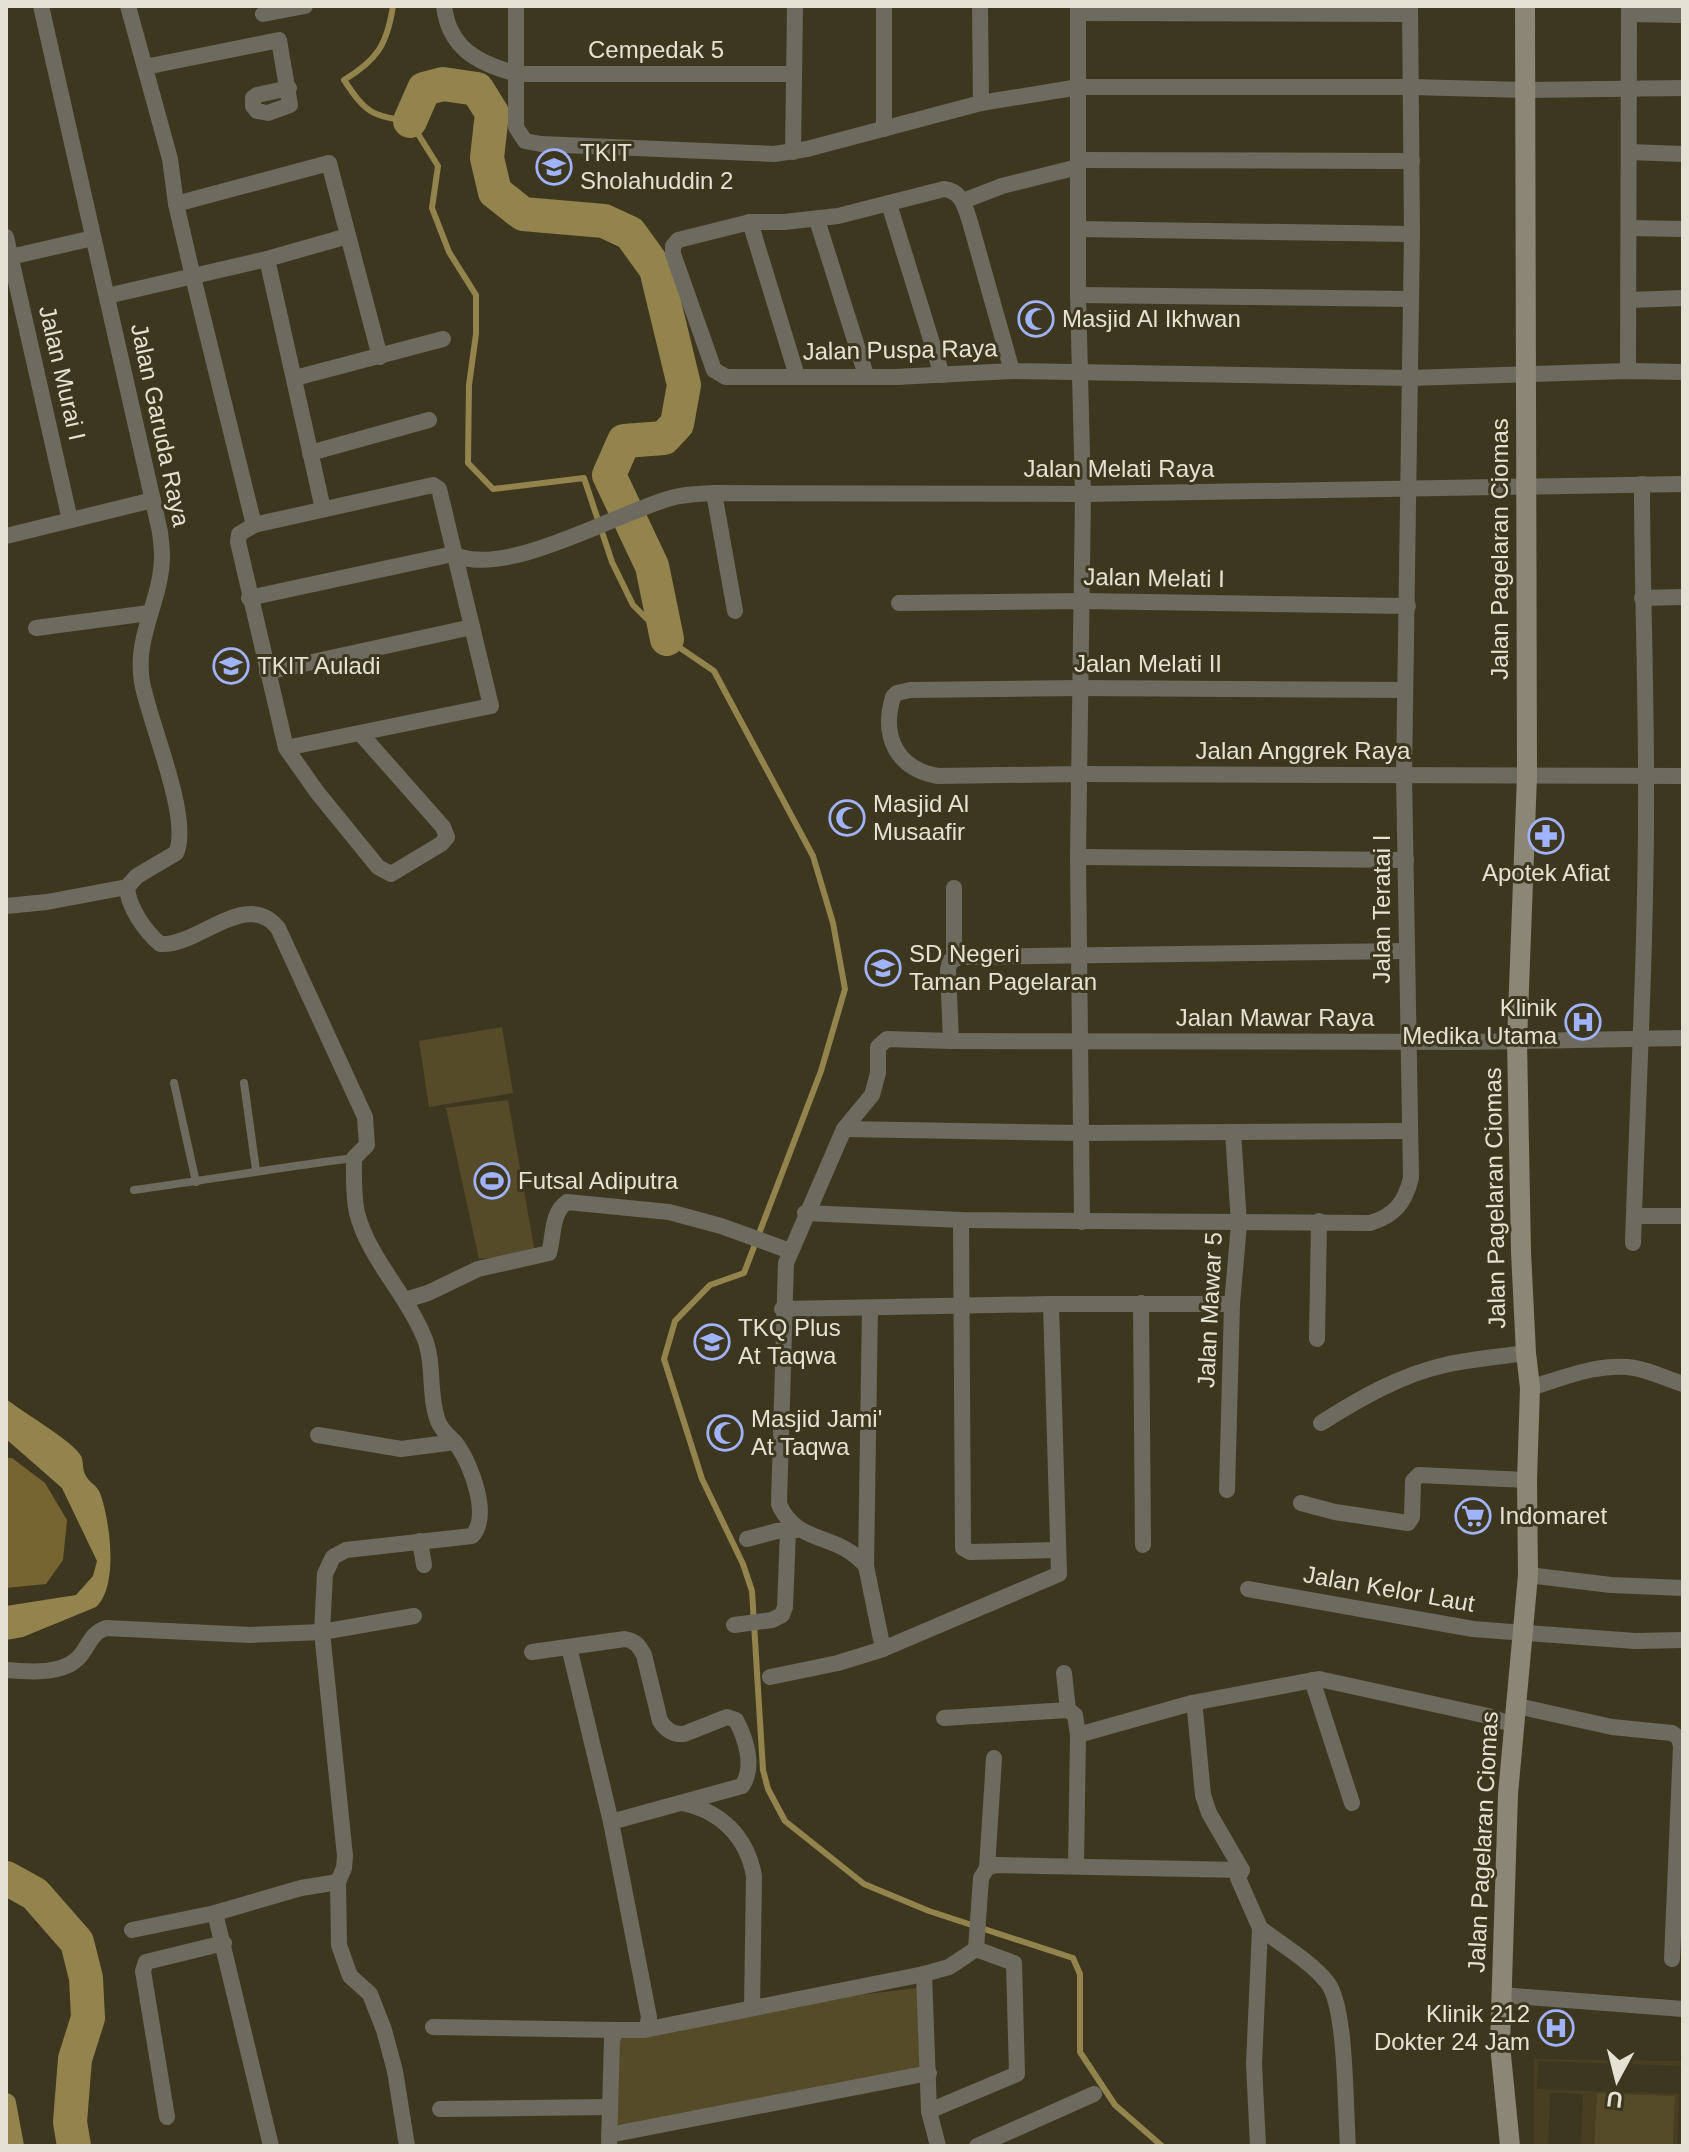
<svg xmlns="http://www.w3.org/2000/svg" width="1689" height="2152" font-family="Arial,sans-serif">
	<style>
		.built { fill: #483f22 }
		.green { fill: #554b29 }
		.forest { fill: #766530 }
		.water { fill: #93834d }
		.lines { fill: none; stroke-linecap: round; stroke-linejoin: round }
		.stream { stroke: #93834d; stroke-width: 6 }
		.canal { stroke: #93834d; stroke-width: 20 }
		.river { stroke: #93834d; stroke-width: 34 }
		.service { stroke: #6d6a5f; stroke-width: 8 }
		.minor { stroke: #6d6a5f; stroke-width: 16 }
		.secondary { stroke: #8b8675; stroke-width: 20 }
		.labels { text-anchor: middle; stroke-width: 6; stroke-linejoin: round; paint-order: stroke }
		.street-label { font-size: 24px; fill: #e5e1d3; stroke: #3e3720 }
		.poi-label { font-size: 24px; fill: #e5e1d3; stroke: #3e3720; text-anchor: start }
	</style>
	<rect width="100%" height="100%" fill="#3e3720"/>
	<polygon class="built" points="1534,2059 1683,2061 1683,2066 1538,2061 1537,2089 1679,2094 1677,2146 1673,2146 1675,2096 1597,2093 1594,2146 1581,2146 1583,2094 1550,2093 1548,2146 1534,2146"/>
	<g class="green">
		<polygon points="502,1027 513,1093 429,1107 419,1041"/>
		<polygon points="508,1100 535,1253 479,1259 446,1108"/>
		<polygon points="917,1988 924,2069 601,2131 608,2042 752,2008"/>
		<polygon points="1597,2093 1675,2096 1673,2146 1594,2146"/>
	</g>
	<polygon class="forest" points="6,1458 12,1458 45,1483 67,1520 63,1560 46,1584 6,1588"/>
	<path class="water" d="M6 1399C22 1412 73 1441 81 1456 84 1461 82 1469 85 1474 88 1482 97 1485 100 1493 110 1520 119 1586 96 1607L23 1637 6 1640V1606L76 1595 93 1576 97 1561 62 1488 6 1439Z"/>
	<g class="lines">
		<path class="stream" d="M393 6C387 45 377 60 344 80 366 113 371 116 410 121L438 166 432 208 449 252 476 295V334L469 385 468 463 493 489 584 478 612 562 633 605 667 639 714 671 813 856 833 923 845 989 821 1071 744 1273 710 1285 675 1321 664 1359 702 1479 743 1564 752 1591 763 1770 768 1789 785 1821 864 1884 929 1911 1073 1958 1080 1974V2052L1115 2105 1162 2146"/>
		<polyline class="canal" points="6,2103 14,2146"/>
		<g class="river">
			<polyline points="410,121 424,89 443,84 477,89 492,113 487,158 495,192 523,214 604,221 630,233 656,269 684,385 677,424 664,438 624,441 609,475 652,566 667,639"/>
			<polyline points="6,1878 35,1894 77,1942 86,1978 88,2018 75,2059 70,2122 74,2146"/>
		</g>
		<g class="service">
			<polyline points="174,1083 196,1182"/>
			<polyline points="244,1083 256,1170"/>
			<path d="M134 1190C208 1180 281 1167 354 1158"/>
		</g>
		<g class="minor">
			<polyline points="128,6 170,159 176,204 193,277 254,525"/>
			<path d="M444 6C449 49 479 64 518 74H794"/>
			<polyline points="516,6 516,127 525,141 541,144 774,154 807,149 981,103 1079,87 1410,87 1527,90 1683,88"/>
			<polyline points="884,6 884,129"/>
			<polyline points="980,6 981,103"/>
			<polyline points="1078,6 1078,295 1083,494 1078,857 1082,1222"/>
			<polyline points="1078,13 1410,14"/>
			<polyline points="263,14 305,6"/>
			<polyline points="1630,14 1683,15"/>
			<polyline points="150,66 279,40 290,105 268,113 257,111 253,106 253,98 257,95 289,88"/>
			<polyline points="793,152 795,6"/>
			<polyline points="1629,152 1683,154"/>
			<polyline points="1078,160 1412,161"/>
			<polyline points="963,201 1002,186 1078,167"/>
			<polyline points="176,204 329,163 380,357"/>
			<polyline points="889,204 942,375"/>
			<polyline points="817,220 866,375"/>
			<polyline points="750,222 797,376"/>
			<polyline points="1629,228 1683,229"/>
			<polyline points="1078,229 1412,234"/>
			<polyline points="6,237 70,520"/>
			<polyline points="6,258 93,238"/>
			<polyline points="267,259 323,509"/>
			<polyline points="1078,295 1410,299"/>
			<polyline points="107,296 267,259 348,236"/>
			<polyline points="1630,300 1683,298"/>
			<path d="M1012 371 970 222C965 207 962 191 944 189L838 216 784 222H750L678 240 673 246V254L714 370 726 377H896L1012 371 1410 378 1628 371 1683 372"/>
			<polyline points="1628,371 1629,6"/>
			<polyline points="295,378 443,339"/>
			<polyline points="310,453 429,420"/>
			<polyline points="714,493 735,611"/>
			<polyline points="6,536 153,500"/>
			<path d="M453 554C504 580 619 512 671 498 684 494 699 494 714 493L1083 494 1683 484"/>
			<polyline points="249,598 453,554"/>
			<polyline points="1642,598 1683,597"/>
			<polyline points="899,603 1081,601 1408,606"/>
			<polyline points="36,628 149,613"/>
			<polyline points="267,672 472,627"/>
			<path d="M1405 690 1079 688 910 690 897 693 893 697C881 737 897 769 938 776L1080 774 1683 776"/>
			<polyline points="286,748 491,706 439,489 433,485 254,525 239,534 238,542 286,748 317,792 378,867 391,874 441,844 447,837 443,827 360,733"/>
			<polyline points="1078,857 1406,860"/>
			<path d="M127 887C128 907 145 931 160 944 198 947 246 888 278 928L365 1117 367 1145 354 1158C354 1176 353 1195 357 1213 369 1259 406 1293 424 1337 435 1363 428 1395 438 1421 442 1432 450 1436 457 1445 471 1464 491 1516 472 1536L346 1550 333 1557 325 1574 322 1632 345 1856 344 1868 338 1882 339 1945 350 1976 370 1994 384 2030 395 2071 407 2146"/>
			<path d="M6 906 47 902 127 887 137 876 176 853C192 819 149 722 142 682 134 636 162 600 162 556 162 548 161 540 160 532L41 6"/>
			<polyline points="954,958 954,888"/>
			<polyline points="951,1041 1465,1042 1683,1038"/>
			<polyline points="844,1129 1082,1133 1409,1131"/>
			<path d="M805 1213 961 1220 1370 1223C1394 1216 1405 1203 1411 1178L1404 775 1412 234 1410 6"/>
			<polyline points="1634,1216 1683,1216"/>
			<polyline points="961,1220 963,1548 970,1552 1058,1550"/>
			<path d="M1633 1243C1638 1087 1647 932 1646 776 1646 678 1642 581 1642 484"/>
			<path d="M405 1300 428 1293 478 1269 549 1253C554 1236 551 1213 567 1202L669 1212 721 1226 790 1251"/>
			<polyline points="1141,1303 1143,1545"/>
			<polyline points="870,1308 866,1566 883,1649"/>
			<polyline points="782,1309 1051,1304 1232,1304"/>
			<polyline points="1317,1339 1319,1221"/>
			<path d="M1530 1388C1563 1378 1600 1362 1635 1368 1651 1371 1667 1379 1683 1384"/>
			<path d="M1321 1423C1359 1399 1400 1375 1445 1365 1471 1359 1499 1357 1526 1353"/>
			<polyline points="318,1435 401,1449 455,1442"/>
			<polyline points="1227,1490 1232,1304 1239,1224 1233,1132"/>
			<polyline points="1301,1503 1335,1512 1408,1523 1412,1517 1413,1481 1419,1475 1527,1480"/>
			<polyline points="747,1539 777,1531 797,1530"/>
			<polyline points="420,1541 424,1565"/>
			<path d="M866 1566C837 1531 797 1546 779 1504L786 1263 844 1129 872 1095 878 1073V1047L887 1039 951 1041 948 970 950 961 960 957 1405 951"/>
			<polyline points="1528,1575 1611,1585 1683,1588"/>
			<polyline points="1248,1589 1473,1629 1635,1641 1683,1640"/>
			<polyline points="734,1625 772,1620 782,1615 785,1607 788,1531"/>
			<polyline points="569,1647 611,1822 649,2017 647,2027 644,2030 617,2030 612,2039 609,2146"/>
			<path d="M532 1652 625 1639C636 1641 639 1646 644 1655L660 1721C666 1730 673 1735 684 1734L727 1717 736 1720C746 1739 755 1767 742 1786L611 1822"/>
			<path d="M6 1670C29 1672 64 1675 80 1656 89 1645 91 1633 106 1628L250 1635 322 1632 414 1616"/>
			<polyline points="1064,1673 1068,1710"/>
			<polyline points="770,1677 838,1663 883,1649 1059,1574 1051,1304"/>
			<polyline points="1312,1680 1352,1803"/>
			<polyline points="1192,1703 1195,1710 1203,1795 1209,1813 1242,1870 1238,1878 1260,1928 1254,2064 1258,2146"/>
			<polyline points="1517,1706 1612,1727 1672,1733 1679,1738 1681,1746 1672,1959"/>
			<polyline points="944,1718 1068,1710 1075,1715 1078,1735"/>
			<path d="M682 1803C721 1811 747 1837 754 1876L752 2008"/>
			<polyline points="1076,1866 1078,1735 1192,1703 1319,1679 1488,1716 1513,1725"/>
			<polyline points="987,1868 994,1758"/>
			<polyline points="215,1913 271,2146"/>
			<path d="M1260 1928C1282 1945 1310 1961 1327 1982 1347 2006 1345 2110 1348 2146"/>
			<polyline points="132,1930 215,1913 301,1888 338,1882"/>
			<polyline points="976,1949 981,1878 987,1868 996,1865 1242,1870"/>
			<polyline points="924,1974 929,2111 938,2146"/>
			<polyline points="1501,1995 1683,2009"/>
			<polyline points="433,2027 617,2030"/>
			<polyline points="644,2030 924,1974 949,1967 976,1949 1014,1963 1017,2074 929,2111"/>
			<polyline points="440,2109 608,2107"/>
			<polyline points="167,2117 143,1971 146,1962 224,1943"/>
			<polyline points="609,2135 929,2073"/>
			<polyline points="977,2146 1094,2094"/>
		</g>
		<polyline class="secondary" points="1510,2146 1500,2045 1508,1794 1528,1575 1527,1480 1530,1388 1526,1353 1521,1252 1517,1041 1527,776 1525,6"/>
	</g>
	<defs>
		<symbol id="school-ring" viewBox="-11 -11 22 22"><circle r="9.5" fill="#3e3720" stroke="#a0b3fd" stroke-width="1.5"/><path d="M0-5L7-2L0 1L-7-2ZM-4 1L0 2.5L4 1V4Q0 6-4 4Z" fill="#a0b3fd"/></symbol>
		<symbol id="mosque-ring" viewBox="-11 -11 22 22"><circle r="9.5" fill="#3e3720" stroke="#a0b3fd" stroke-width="1.5"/><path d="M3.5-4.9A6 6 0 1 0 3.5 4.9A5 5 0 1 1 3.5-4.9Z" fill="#a0b3fd"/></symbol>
		<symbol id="pharmacy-ring" viewBox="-11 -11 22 22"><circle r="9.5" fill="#3e3720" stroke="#a0b3fd" stroke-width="1.5"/><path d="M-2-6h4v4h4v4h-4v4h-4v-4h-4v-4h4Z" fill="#a0b3fd"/></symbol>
		<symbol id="hospital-ring" viewBox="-11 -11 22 22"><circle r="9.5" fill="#3e3720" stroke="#a0b3fd" stroke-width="1.5"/><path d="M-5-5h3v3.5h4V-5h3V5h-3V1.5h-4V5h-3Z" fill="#a0b3fd"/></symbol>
		<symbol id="stadium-ring" viewBox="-11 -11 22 22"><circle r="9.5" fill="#3e3720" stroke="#a0b3fd" stroke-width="1.5"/><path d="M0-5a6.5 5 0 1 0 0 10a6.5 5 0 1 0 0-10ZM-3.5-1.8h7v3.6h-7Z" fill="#a0b3fd"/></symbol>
		<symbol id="supermarket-ring" viewBox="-11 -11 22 22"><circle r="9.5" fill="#3e3720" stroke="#a0b3fd" stroke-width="1.5"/><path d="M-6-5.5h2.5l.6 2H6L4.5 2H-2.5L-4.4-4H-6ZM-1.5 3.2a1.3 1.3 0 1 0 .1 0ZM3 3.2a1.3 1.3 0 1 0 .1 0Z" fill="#a0b3fd"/></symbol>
	</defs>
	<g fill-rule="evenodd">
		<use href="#school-ring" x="534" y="147" width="40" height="40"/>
		<use href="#mosque-ring" x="1016" y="299" width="40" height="40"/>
		<use href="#school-ring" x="211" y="646" width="40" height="40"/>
		<use href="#mosque-ring" x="827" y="798" width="40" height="40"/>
		<use href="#pharmacy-ring" x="1526" y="816" width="40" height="40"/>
		<use href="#school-ring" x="863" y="948" width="40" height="40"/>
		<use href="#hospital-ring" x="1563" y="1002" width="40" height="40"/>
		<use href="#stadium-ring" x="472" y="1161" width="40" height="40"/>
		<use href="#school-ring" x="692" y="1322" width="40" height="40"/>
		<use href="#mosque-ring" x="705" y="1413" width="40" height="40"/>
		<use href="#supermarket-ring" x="1453" y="1496" width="40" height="40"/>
		<use href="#hospital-ring" x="1536" y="2008" width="40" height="40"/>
	</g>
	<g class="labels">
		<g class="street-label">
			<text x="656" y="58">Cempedak 5</text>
			<text transform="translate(900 350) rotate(-1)" y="8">Jalan Puspa Raya</text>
			<text transform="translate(62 373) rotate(77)" y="8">Jalan Murai I</text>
			<text transform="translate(160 425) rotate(78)" y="8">Jalan Garuda Raya</text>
			<text x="1119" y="477">Jalan Melati Raya</text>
			<text transform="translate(1500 549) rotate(-90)" y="8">Jalan Pagelaran Ciomas</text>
			<text transform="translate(1154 578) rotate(1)" y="8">Jalan Melati I</text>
			<text x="1148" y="672">Jalan Melati II</text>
			<text x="1303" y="759">Jalan Anggrek Raya</text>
			<text transform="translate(1382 909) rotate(-90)" y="8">Jalan Teratai I</text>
			<text x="1275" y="1026">Jalan Mawar Raya</text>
			<text transform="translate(1495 1198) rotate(-91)" y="8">Jalan Pagelaran Ciomas</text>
			<text transform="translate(1210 1310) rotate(-87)" y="8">Jalan Mawar 5</text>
			<text transform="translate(1389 1589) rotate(10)" y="8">Jalan Kelor Laut</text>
			<text transform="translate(1483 1842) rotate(-87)" y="8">Jalan Pagelaran Ciomas</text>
		</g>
		<g class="poi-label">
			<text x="580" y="161">TKIT<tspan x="580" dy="28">Sholahuddin 2</tspan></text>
			<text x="1062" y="327">Masjid Al Ikhwan</text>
			<text x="257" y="674">TKIT Auladi</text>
			<text x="873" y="812">Masjid Al<tspan x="873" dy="28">Musaafir</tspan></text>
			<text x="1546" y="881" text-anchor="middle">Apotek Afiat</text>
			<text x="909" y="962">SD Negeri<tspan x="909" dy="28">Taman Pagelaran</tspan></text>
			<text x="1557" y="1016" text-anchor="end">Klinik<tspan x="1557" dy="28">Medika Utama</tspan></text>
			<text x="518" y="1189">Futsal Adiputra</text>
			<text x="738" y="1336">TKQ Plus<tspan x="738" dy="28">At Taqwa</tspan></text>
			<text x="751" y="1427">Masjid Jami'<tspan x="751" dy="28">At Taqwa</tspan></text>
			<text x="1499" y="1524">Indomaret</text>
			<text x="1530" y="2022" text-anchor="end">Klinik 212<tspan x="1530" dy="28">Dokter 24 Jam</tspan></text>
		</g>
	</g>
	<rect width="1689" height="2152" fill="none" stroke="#e5e1d3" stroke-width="16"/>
	<g transform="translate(1617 2080) rotate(187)" stroke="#3e3720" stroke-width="6" paint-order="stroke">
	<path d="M0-6L14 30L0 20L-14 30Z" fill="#e5e1d3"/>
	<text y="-12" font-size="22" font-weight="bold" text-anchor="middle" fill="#e5e1d3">U</text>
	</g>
</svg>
